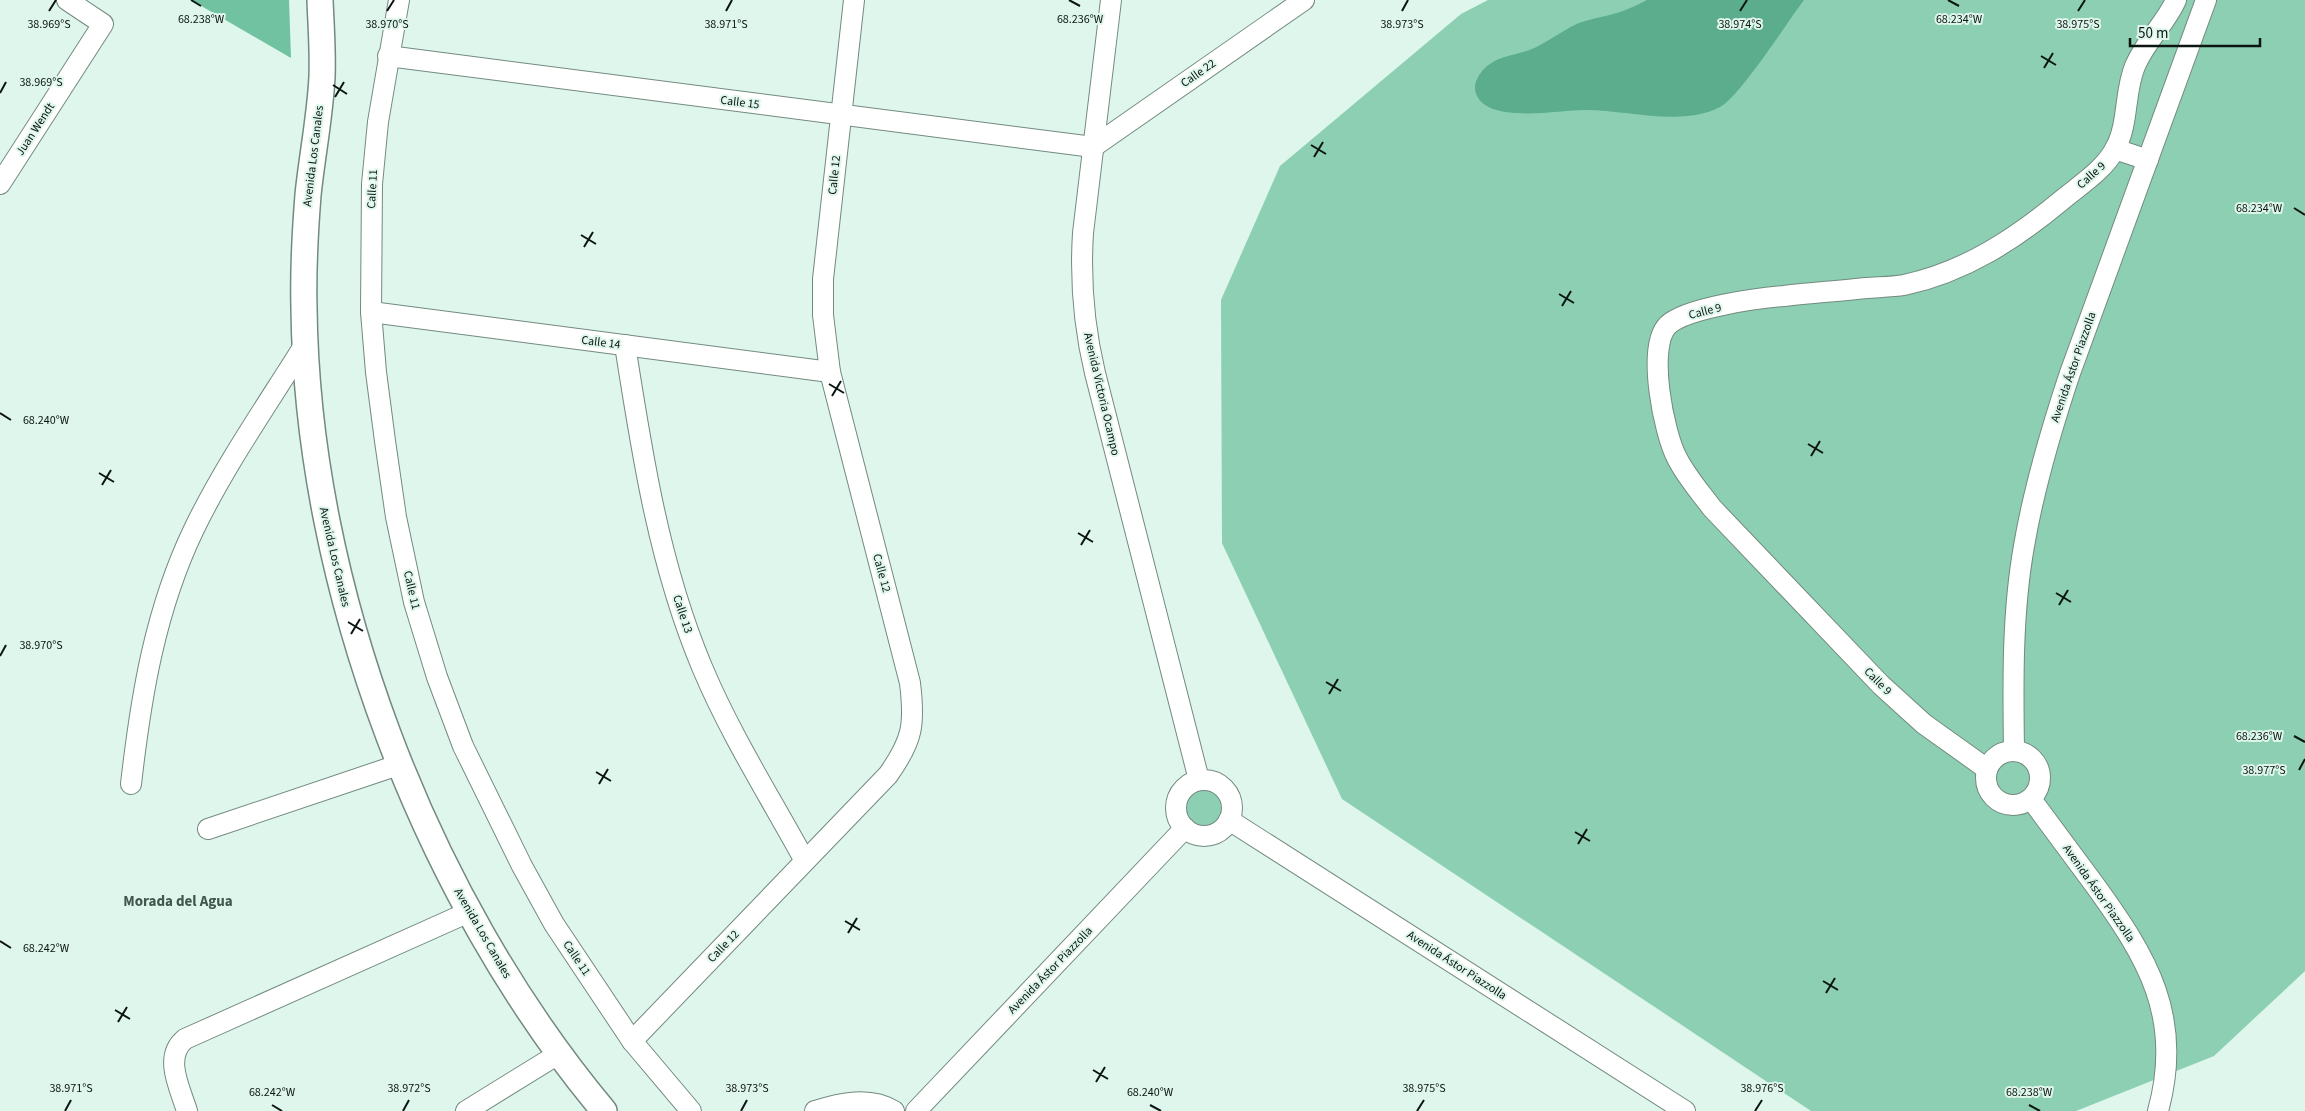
<svg xmlns="http://www.w3.org/2000/svg" width="2305" height="1111" font-family="'Source Sans 3',sans-serif">
	<style>
		.green { fill: #8ccfb3 }
		.forest { fill: #70c2a1 }
		.water { fill: #5bad8d }
		.lines { fill: none; stroke-linecap: round; stroke-linejoin: round }
		.minor-casing { stroke: #738a7f; stroke-width: 22 }
		.major-casing { stroke: #738a7f; stroke-width: 28 }
		.minor { stroke: #fff; stroke-width: 20 }
		.major { stroke: #fff; stroke-width: 25 }
		.ticks { fill: none; stroke: #0c1511; stroke-width: 2 }
		.labels { text-anchor: middle; stroke-width: 4; stroke-linejoin: round; paint-order: stroke }
		.street-label { font-size: 12px; fill: #0c1511; stroke: #def6eb }
		.quarter-label { font-size: 15px; font-weight: bold; fill: #42574e; stroke: #def6eb }
		.ticks-label { font-size: 12px; text-anchor: middle; fill: #0c1511; stroke: #def6eb; stroke-width: 4; stroke-linejoin: round; paint-order: stroke }
	</style>
	<rect width="100%" height="100%" fill="#def6eb"/>
	<g class="green">
		<polygon points="1488,0 2305,0 2305,971 2214,1056 2076,1111 1811,1111 1342,799 1222,543 1221,300 1280,166 1461,14"/>
		<circle cx="1204" cy="807" r="19"/>
	</g>
	<polygon class="forest" points="191,0 289,0 291,58"/>
	<path class="water" d="M1647 0H1804C1788 21 1739 98 1720 107 1682 127 1627 110 1586 110 1562 109 1480 127 1475 89 1474 80 1483 68 1490 64 1502 55 1518 55 1532 49 1548 42 1563 30 1579 23 1593 18 1609 16 1623 11 1631 8 1639 4 1647 0Z"/>
	<g class="lines">
		<defs>
			<g id="minor">
				<polyline points="399,0 378,122 372,184 371,312 376,372 385,441 396,517 414,602 437,677 463,746 522,866 554,924 632,1041 691,1111"/>
				<path d="M1111 0 1083 233C1080 281 1084 327 1095 373L1199 780"/>
				<polyline points="388,56 1093,147 1304,0"/>
				<polyline points="2115,149 2148,160"/>
				<polyline points="0,184 103,24 67,0"/>
				<polyline points="371,312 830,372"/>
				<path d="M625 345C642 454 659 565 702 667 730 734 770 797 805 861"/>
				<circle cx="2013" cy="778" r="27"/>
				<path d="M2014 751C2013 683 2012 613 2024 546 2034 487 2051 430 2070 373L2206 0"/>
				<path d="M1987 769 1924 724 1881 685 1712 508C1700 492 1686 476 1677 458 1664 434 1646 346 1668 325 1686 308 1758 298 1784 296 1811 293 1838 291 1866 288 1878 287 1892 287 1904 285 1965 272 2015 239 2062 200 2080 185 2104 170 2115 149 2129 124 2124 92 2135 66 2146 40 2166 23 2176 0"/>
				<circle cx="1204" cy="808" r="28"/>
				<path d="M131 784C141 696 155 610 194 529 225 465 267 405 305 344"/>
				<path d="M2031 799C2052 827 2073 856 2094 884 2147 957 2184 1017 2158 1111"/>
				<polyline points="1229,820 1685,1111"/>
				<polyline points="208,829 401,764"/>
				<path d="M632 1041 888 775C913 740 915 724 910 683L830 372 823 315V279L854 0"/>
				<path d="M187 1111C180 1088 163 1057 185 1039L469 912"/>
				<polyline points="466,1111 560,1053"/>
				<path d="M815 1111C840 1103 870 1096 894 1111"/>
				<polyline points="916,1111 1185,828"/>
			</g>
			<path id="major" d="M320 0C321 26 323 51 322 77 320 117 312 156 308 195 305 233 303 270 304 308 307 587 425 897 604 1111"/>
		</defs>
		<use href="#minor" class="minor-casing"/>
		<use href="#major" class="major-casing"/>
		<use href="#minor" class="minor"/>
		<use href="#major" class="major"/>
	</g>
	<path class="ticks" d="M191 0 201 6M1069 0 1080 6M1948 0 1959 6M49 11 56 0M387 11 394 0M726 11 732 0M1402 11 1408 0M1740 11 1747 0M2078 11 2085 0M2041 56 2056 65M2044 68 2053 53M333 85 347 94M0 93 6 82M335 97 344 82M1311 145 1326 154M1314 157 1323 142M2294 208 2305 215M581 235 596 244M584 247 593 232M1559 294 1574 303M1562 306 1571 291M829 384 844 393M832 396 841 381M0 413 11 420M1808 444 1823 453M1811 456 1820 441M99 473 114 482M102 485 111 470M1078 533 1093 542M1081 545 1090 530M2056 593 2071 602M2059 605 2068 590M348 622 363 631M351 634 360 619M0 656 6 645M1326 682 1341 691M1329 694 1338 679M2294 736 2305 742M2299 770 2305 759M596 772 611 781M599 784 608 769M1575 832 1590 841M1578 844 1587 829M845 921 860 930M848 933 857 918M0 941 11 948M1823 981 1838 990M1826 993 1835 978M115 1010 130 1019M118 1022 127 1007M1093 1070 1108 1079M1096 1082 1105 1067M272 1105 282 1111M1150 1105 1161 1111M2029 1105 2040 1111M65 1111 71 1100M403 1111 409 1100M741 1111 747 1100M1417 1111 1424 1100M1755 1111 1762 1100"/>
	<g class="labels">
		<g class="street-label">
			<text transform="translate(1198 73) rotate(-35)" y="4">Calle 22</text>
			<text transform="translate(740 102) rotate(7)" y="4">Calle 15</text>
			<text transform="translate(35 129) rotate(-57)" y="4">Juan Wendt</text>
			<text transform="translate(313 156) rotate(-83)" y="4">Avenida Los Canales</text>
			<text transform="translate(834 175) rotate(-84)" y="4">Calle 12</text>
			<text transform="translate(2091 175) rotate(-42)" y="4">Calle 9</text>
			<text transform="translate(372 189) rotate(-87)" y="4">Calle 11</text>
			<text transform="translate(1705 311) rotate(-14)" y="4">Calle 9</text>
			<text transform="translate(601 342) rotate(7)" y="4">Calle 14</text>
			<text transform="translate(2073 367) rotate(-71)" y="4">Avenida Ástor Piazzolla</text>
			<text transform="translate(1102 394) rotate(77)" y="4">Avenida Victoria Ocampo</text>
			<text transform="translate(335 557) rotate(77)" y="4">Avenida Los Canales</text>
			<text transform="translate(882 573) rotate(75)" y="4">Calle 12</text>
			<text transform="translate(412 590) rotate(77)" y="4">Calle 11</text>
			<text transform="translate(683 614) rotate(72)" y="4">Calle 13</text>
			<text transform="translate(1878 681) rotate(45)" y="4">Calle 9</text>
			<text transform="translate(2099 893) rotate(55)" y="4">Avenida Ástor Piazzolla</text>
			<text transform="translate(483 933) rotate(60)" y="4">Avenida Los Canales</text>
			<text transform="translate(723 946) rotate(-46)" y="4">Calle 12</text>
			<text transform="translate(577 958) rotate(56)" y="4">Calle 11</text>
			<text transform="translate(1457 965) rotate(33)" y="4">Avenida Ástor Piazzolla</text>
			<text transform="translate(1050 970) rotate(-46)" y="4">Avenida Ástor Piazzolla</text>
		</g>
		<g class="quarter-label">
			<text x="178" y="906">Morada del Agua</text>
		</g>
	</g>
	<g class="ticks-label">
		<text x="1080" y="23">68.236°W</text>
		<text x="1959" y="23">68.234°W</text>
		<text x="201" y="23">68.238°W</text>
		<text x="387" y="28">38.970°S</text>
		<text x="726" y="28">38.971°S</text>
		<text x="1402" y="28">38.973°S</text>
		<text x="49" y="28">38.969°S</text>
		<text x="1740" y="28">38.974°S</text>
		<text x="2078" y="28">38.975°S</text>
		<text x="41" y="86">38.969°S</text>
		<text x="2259" y="212">68.234°W</text>
		<text x="46" y="424">68.240°W</text>
		<text x="41" y="649">38.970°S</text>
		<text x="2259" y="740">68.236°W</text>
		<text x="2264" y="774">38.977°S</text>
		<text x="46" y="952">68.242°W</text>
		<text x="71" y="1092">38.971°S</text>
		<text x="409" y="1092">38.972°S</text>
		<text x="747" y="1092">38.973°S</text>
		<text x="1424" y="1092">38.975°S</text>
		<text x="1762" y="1092">38.976°S</text>
		<text x="272" y="1096">68.242°W</text>
		<text x="1150" y="1096">68.240°W</text>
		<text x="2029" y="1096">68.238°W</text>
	</g>
	<path d="M2130 38v8h130v-8" fill="none" stroke="#0c1511" stroke-width="2.5"/>
	<text x="2138" y="38" font-size="15" fill="#0c1511" stroke="#def6eb" stroke-width="4" paint-order="stroke">50 m</text>
</svg>
